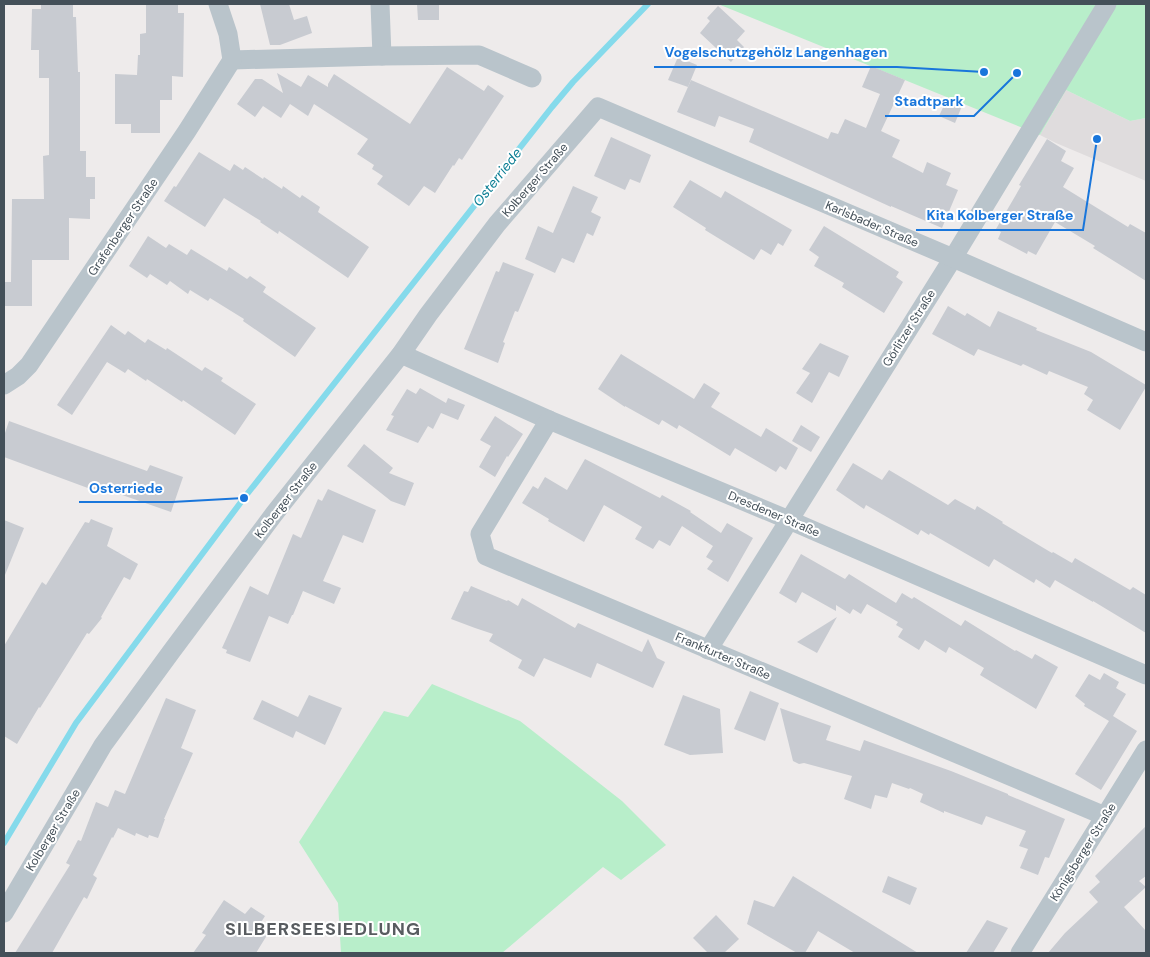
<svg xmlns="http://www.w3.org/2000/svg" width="1150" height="957" font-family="'DM Sans',sans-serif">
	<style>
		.education { fill: #dfdcdd }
		.green { fill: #b8eeca }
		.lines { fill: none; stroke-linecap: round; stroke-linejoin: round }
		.stream { stroke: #85daeb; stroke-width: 6 }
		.building { fill: #c8cbd1 }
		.minor { stroke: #b9c4cb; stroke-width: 19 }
		.labels { text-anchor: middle; stroke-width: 4; stroke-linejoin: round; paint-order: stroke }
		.street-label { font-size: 12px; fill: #445059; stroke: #fff }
		.water-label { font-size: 14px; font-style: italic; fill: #0c7e94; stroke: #fff }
		.district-label { font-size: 18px; font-weight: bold; letter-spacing: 1px; fill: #585c60; stroke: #fff }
		.leader { fill: none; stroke: #1976db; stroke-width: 2 }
		.callout-dot { fill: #1976db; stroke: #fff; stroke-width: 2 }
		.callout-label { font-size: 14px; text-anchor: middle; font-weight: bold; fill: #1976db; stroke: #fff; stroke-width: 4; stroke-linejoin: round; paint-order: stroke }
	</style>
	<rect width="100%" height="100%" fill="#eeebeb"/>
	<polygon class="education" points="1066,90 1130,121 1146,118 1146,181 1056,143 1040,135"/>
	<g class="green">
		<polygon points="718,4 1146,4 1146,118 1130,121 1066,90 1040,135"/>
		<polygon points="432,684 520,721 622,801 666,845 621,880 603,867 502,953 341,953 338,903 299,842 384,711 408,717"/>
	</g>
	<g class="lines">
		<polyline class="stream" points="4,843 76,723 244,498 552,107 573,82 648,4"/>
	</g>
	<g class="building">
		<polygon points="41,4 73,4 73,17 76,17 78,72 80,72 80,151 86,151 86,177 95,177 95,199 90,199 90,219 69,218 69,260 32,260 32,306 4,306 4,282 11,282 12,199 44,199 43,156 49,155 49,78 39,78 39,50 31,50 32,9 41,9"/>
		<polygon points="146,4 178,4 178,13 184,13 183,77 172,76 172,100 160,100 160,133 131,133 131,124 115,124 115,74 137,75 138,55 140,55 140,34 146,33"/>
		<polygon points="260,4 289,4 294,20 307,16 312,33 280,45 270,45"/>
		<polygon points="417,4 439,4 439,20 418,20"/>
		<polygon points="718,6 745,31 737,40 744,47 731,62 700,33 710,21 707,18"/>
		<polygon points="678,57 697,65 688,87 668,80"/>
		<polygon points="871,66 905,80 881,131 900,140 892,157 923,173 927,162 951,173 946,185 958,190 942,228 891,206 891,207 749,142 754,129 719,116 715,127 677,112 691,80 828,139 831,132 838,134 845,119 866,128 880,94 862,87"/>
		<polygon points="447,67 484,91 488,85 504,96 462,160 459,158 454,166 453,165 435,193 424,186 409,206 377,184 383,176 372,169 374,165 357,154 368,139 314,104 308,116 290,104 281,118 263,106 255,117 237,104 255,79 262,79 283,93 277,73 301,87 308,75 328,87 328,84 334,74 410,124"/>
		<polygon points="947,99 962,106 955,123 939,116"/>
		<polygon points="611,137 651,155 640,183 630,179 625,190 594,176"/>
		<polygon points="1047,139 1066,151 1061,161 1074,168 1063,187 1128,227 1130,224 1146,233 1146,281 1093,248 1095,246 1055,222 1036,255 1028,251 1027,254 998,239 1001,232 996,229 1021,186 1019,185"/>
		<polygon points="199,152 230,171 234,164 243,170 245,167 263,179 264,177 282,189 283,186 300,198 302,195 320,207 318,212 369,247 348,278 279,231 278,234 260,222 261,221 224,198 205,227 164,201 174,186 176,187"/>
		<polygon points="690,180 721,198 725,191 792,230 783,246 778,243 771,255 761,249 754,260 705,230 706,228 673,207"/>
		<polygon points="573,186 598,197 591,212 601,217 593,236 587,233 574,263 562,258 555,273 525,259 538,226 553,233"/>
		<polygon points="824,226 899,272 896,277 903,282 884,313 842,287 844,283 814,266 819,257 809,250"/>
		<polygon points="148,236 166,248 169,244 187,255 191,249 227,271 229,267 247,279 250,276 266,287 263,292 316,328 295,357 243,321 244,319 210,298 208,301 190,290 188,294 170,281 167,285 150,274 147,278 129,266"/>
		<polygon points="503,262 534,274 518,312 515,311 503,342 505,343 498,363 464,349 496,271 499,272"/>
		<polygon points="948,306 965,316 967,313 990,327 998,311 1037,328 1036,330 1091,352 1146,385 1146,387 1120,430 1087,410 1093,400 1084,394 1088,387 1049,371 1047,375 1023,364 1021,366 978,349 974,356 932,334"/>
		<polygon points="111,325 125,335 128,331 145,343 148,339 166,350 167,348 202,371 205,367 223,378 221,381 256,404 235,435 183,400 182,402 147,379 146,381 128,369 125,373 107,362 72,415 57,405"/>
		<polygon points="820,343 849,356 839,377 829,372 812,403 796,393 810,373 802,369"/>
		<polygon points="621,354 694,399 704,383 720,393 711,407 761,437 766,428 798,448 786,470 780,466 776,472 735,448 730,456 679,425 677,429 662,420 659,425 625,406 625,407 598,389"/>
		<polygon points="420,388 446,403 448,398 465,405 458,420 441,413 433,429 428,426 418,443 386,430 394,416 391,415 407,389 416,394"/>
		<polygon points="495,416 523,434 508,457 507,456 495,477 479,467 491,446 480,440"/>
		<polygon points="9,421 147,471 150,465 183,477 171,512 105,489 104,494 4,457 4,436"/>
		<polygon points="801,425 820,437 811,452 792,441"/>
		<polygon points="364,444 393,468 389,473 414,483 405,506 391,501 347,466"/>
		<polygon points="585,459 660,498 662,495 691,511 690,512 721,533 727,523 753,538 728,582 707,569 713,561 706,557 713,546 682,526 670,546 659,540 653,549 635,539 642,527 604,505 584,542 548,521 549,519 522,503 533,486 538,489 545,477 567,490"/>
		<polygon points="853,463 882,480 889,470 948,505 955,499 975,510 977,506 1003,522 1002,523 1052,553 1053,552 1072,563 1075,558 1130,590 1133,587 1146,595 1146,633 1093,601 1093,602 1055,580 1050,588 1036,579 1034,583 994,559 989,567 930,533 929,535 921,530 918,535 866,505 864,509 836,490"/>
		<polygon points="328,489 376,510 363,543 343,535 323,581 341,588 334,604 303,591 293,615 292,615 288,624 269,616 250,662 226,653 227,650 222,648 250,586 268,595 293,534 301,538 318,499 322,501"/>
		<polygon points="91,519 113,528 107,546 138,564 130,580 124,577 101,617 102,618 89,634 87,633 40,708 39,707 17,744 4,736 4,646 42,582 46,585 85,522 89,523"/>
		<polygon points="4,520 24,528 5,575 4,575"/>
		<polygon points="801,554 845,579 849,574 896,603 902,593 912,599 914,597 961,626 965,620 1015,651 1016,650 1032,659 1035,654 1058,667 1036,709 980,675 984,668 949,647 946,653 925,640 919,650 898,637 903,629 896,625 898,622 867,604 861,614 853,609 850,614 836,605 836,611 802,592 796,603 779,593"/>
		<polygon points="471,586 507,601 508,600 518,606 522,598 575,628 578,623 642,652 648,639 657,658 665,662 653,688 597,663 591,678 544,658 534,677 518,668 522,660 489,641 493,634 475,628 451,619 464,591 468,592"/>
		<polygon points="837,617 817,653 797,642"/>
		<polygon points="1104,673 1119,682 1116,688 1126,694 1113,716 1137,731 1101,790 1075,774 1109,721 1084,706 1085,704 1075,696 1089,674 1100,680"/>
		<polygon points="750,691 779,703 765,741 734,729"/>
		<polygon points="309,695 342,708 325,745 296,731 293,738 253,719 262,700 298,717"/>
		<polygon points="683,695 720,709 723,753 690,755 664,745"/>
		<polygon points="166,698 196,710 181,748 193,753 164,819 165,819 158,838 149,835 148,838 136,833 135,836 118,828 113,838 112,837 93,875 97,878 87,899 84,897 52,953 15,953 70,865 66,863 78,840 81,841 96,802 108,807 115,790 125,794"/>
		<polygon points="780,708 831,726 826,740 860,751 864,740 951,771 1008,794 1008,795 1065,819 1049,858 1045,857 1038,875 1020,868 1028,849 1019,846 1026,831 986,816 982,825 944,811 944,813 920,802 923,794 910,788 909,789 892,783 887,798 875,795 871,809 844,799 852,776 804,763 799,764 793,761"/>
		<polygon points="1146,826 1146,876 1139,881 1146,887 1124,907 1146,931 1146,953 1048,953 1065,933 1098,902 1089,892 1100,882 1095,876"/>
		<polygon points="793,876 876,927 918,953 855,953 818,931 805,953 797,953 747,924 754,900 774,907"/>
		<polygon points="888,876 917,888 910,905 882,892"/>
		<polygon points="224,900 245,914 251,907 265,916 260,924 269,932 256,953 193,953 206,935 202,933"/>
		<polygon points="716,915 739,939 724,953 708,953 693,938"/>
		<polygon points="987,920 1008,928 993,953 966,953"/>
	</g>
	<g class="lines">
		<g class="minor">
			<polyline points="380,4 382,56"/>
			<polyline points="232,60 382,56 479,55 532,78"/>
			<polyline points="401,354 549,420 789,520 1146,675"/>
			<polyline points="4,385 18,376 29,365 187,131 232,60 228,34 218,4"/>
			<polyline points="549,420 480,534 486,556 1105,816"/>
			<polyline points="708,650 953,258 1107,4"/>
			<polyline points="4,913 103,745 171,652 274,514 401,354 428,315 497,224 598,107 953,258 1146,342"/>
			<polyline points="1020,953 1146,750"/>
		</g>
	</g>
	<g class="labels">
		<g class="street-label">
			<text transform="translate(535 180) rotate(-49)" y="4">Kolberger Straße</text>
			<text transform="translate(872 224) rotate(23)" y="4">Karlsbader Straße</text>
			<text transform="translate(123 227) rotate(-56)" y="4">Grafenberger Straße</text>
			<text transform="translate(909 328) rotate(-58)" y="4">Görlitzer Straße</text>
			<text transform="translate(286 500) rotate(-52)" y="4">Kolberger Straße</text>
			<text transform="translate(774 514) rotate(23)" y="4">Dresdener Straße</text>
			<text transform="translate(723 656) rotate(23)" y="4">Frankfurter Straße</text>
			<text transform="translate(53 830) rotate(-59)" y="4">Kolberger Straße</text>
			<text transform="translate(1083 852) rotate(-58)" y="4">Königsberger Straße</text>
		</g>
		<g class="water-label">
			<text transform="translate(497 177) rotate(-52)" y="5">Osterriede</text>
		</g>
		<g class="district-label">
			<text x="323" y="935">SILBERSEESIEDLUNG</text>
		</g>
	</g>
	<path class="leader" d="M984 72L897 67H654M1017 73L974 116H885M1097 139L1083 230H916M244 498L172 502H79"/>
	<g class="callout-dot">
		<circle cx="984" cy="72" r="5"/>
		<circle cx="1017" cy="73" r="5"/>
		<circle cx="1097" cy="139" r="5"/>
		<circle cx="244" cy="498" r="5"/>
	</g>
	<g class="callout-label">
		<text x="776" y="57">Vogelschutzgehölz Langenhagen</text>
		<text x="929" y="106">Stadtpark</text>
		<text x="1000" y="220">Kita Kolberger Straße</text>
		<text x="126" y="493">Osterriede</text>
	</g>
	<rect width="1150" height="957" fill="none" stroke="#445059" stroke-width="10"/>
</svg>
